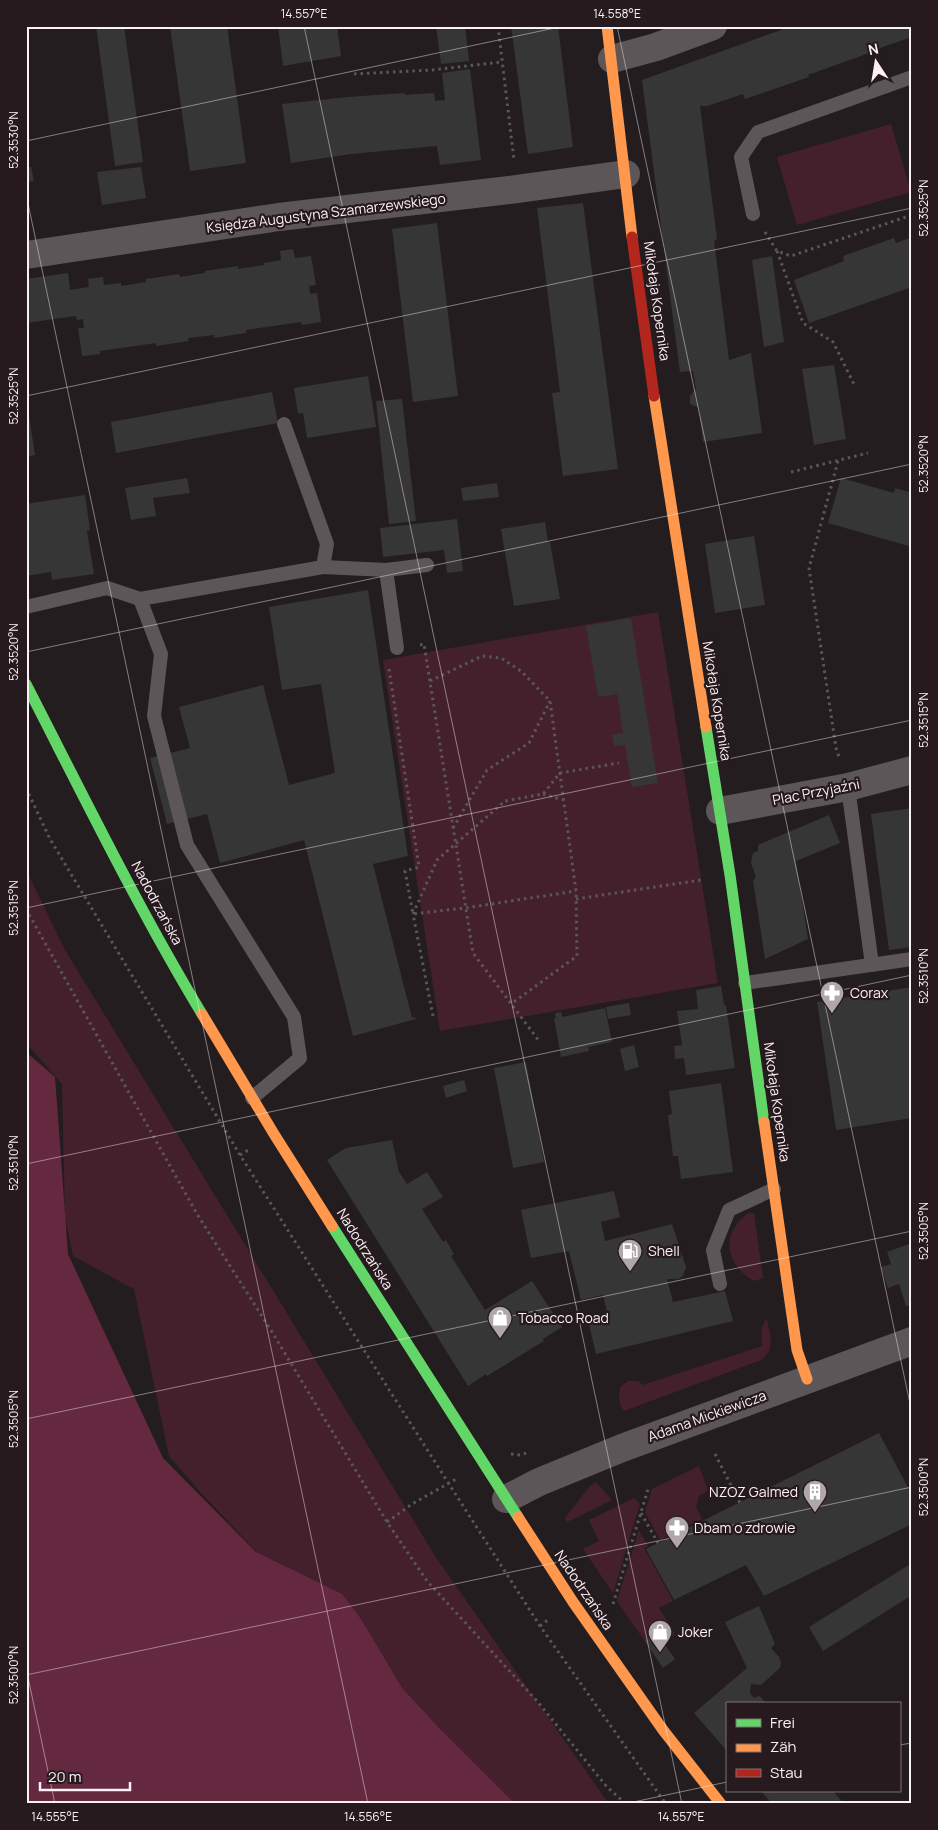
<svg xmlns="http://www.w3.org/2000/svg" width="938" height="1830" font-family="Manrope,sans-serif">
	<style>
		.green { fill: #44202c }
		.water { fill: #64283f }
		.building { fill: #363637 }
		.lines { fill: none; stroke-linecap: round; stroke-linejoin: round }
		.path { stroke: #5b5657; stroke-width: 3; stroke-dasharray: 2.5 4; stroke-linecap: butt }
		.lane { stroke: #5c5658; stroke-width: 14 }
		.street { stroke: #5c5658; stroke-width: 28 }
		.fast { stroke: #63d668; stroke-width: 11 }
		.slow { stroke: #ff974d; stroke-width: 11 }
		.jam { stroke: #b3261e; stroke-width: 11 }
		.ticks { fill: none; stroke: #fbf1f4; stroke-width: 1; stroke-opacity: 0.45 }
		.labels { text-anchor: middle; stroke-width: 4.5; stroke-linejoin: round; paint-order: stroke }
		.street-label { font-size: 14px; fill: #fbf1f4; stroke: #271a1e }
		.poi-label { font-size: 14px; fill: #fbf1f4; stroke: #271a1e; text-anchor: start }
		.neatline { fill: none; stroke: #fbf1f4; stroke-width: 2 }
		.ticks-label { font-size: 12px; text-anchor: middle; fill: #fbf1f4 }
	</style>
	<rect width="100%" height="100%" fill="#241d1f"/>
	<g class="green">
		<polygon points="891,124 911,192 797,225 777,157"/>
		<polygon points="658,612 718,983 440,1031 383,660"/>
		<polygon points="26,870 65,950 437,1559 609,1804 474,1804 307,1605 202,1494 169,1456 134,1289 73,1256 65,1217 62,1084 26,1043"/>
		<path d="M748 1213H754L763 1278 754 1281C725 1264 720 1234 748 1213Z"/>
		<path d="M767 1319C770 1336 776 1348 761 1360L624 1411C618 1402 618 1396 621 1386L629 1381H638L643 1385 762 1346C762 1335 759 1327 767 1319Z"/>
		<polygon points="699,1466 708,1491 699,1496 696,1507 702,1519 660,1540 645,1512 652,1489"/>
		<polygon points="596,1482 612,1500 567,1522 565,1518 589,1487"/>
		<polygon points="634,1498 640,1504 613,1593 583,1549 599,1541 589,1520"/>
		<polygon points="639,1530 648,1546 644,1548 673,1601 659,1608 675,1634 664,1643 656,1632 644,1640 617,1601"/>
	</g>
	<polygon class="water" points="26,1052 55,1077 68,1254 163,1458 256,1552 342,1594 361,1619 402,1688 438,1727 515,1804 26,1804"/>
	<g class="building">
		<polygon points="96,26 124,26 143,162 115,166"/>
		<polygon points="170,26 227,26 246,163 190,171"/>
		<polygon points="278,26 337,26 341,56 283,66"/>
		<polygon points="436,26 465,26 469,61 441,64"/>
		<polygon points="511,26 558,26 573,147 528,154"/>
		<polygon points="792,26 912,26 912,37 871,51 872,52 808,75 809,77 745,99 743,94 707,106 700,106 717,239 714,241 729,360 751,353 762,433 703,442 699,410 697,407 690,404 690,396 696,389 693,371 680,372 642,80"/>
		<polygon points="470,69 481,160 440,165 437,146 351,154 291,163 282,104 348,97 405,93 405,95 434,93 435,101 445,100 442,73"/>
		<polygon points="26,167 31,167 34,181 26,182"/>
		<polygon points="141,167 146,198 102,205 97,172"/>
		<polygon points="583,203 618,469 563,476 552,393 560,392 537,208"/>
		<polygon points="437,223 458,396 413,402 392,229"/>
		<polygon points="912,237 912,287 809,323 794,280 844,261 843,256 894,238 896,243"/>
		<polygon points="293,249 295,258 311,256 316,285 309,286 310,294 317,293 321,322 302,325 301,322 246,330 246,333 214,338 214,335 188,338 189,341 156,346 156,343 100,351 100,354 82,356 78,328 84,328 83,319 77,320 76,316 26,323 26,279 68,273 70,290 89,287 88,279 103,277 104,285 121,283 121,286 146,282 146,279 179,274 180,277 205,273 205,271 238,266 238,269 264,265 264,263 281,260 280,251"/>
		<polygon points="772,256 784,342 764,347 752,260"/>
		<polygon points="834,365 846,439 814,445 802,369"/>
		<polygon points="368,376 376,427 307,438 303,413 298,414 294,388"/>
		<polygon points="272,392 278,423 116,453 111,422"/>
		<polygon points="26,397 35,455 26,457"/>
		<polygon points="402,399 416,521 389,524 376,401"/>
		<polygon points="187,478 190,493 153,498 156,516 131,520 125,488"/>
		<polygon points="841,478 894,493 895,488 912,493 912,547 828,523"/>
		<polygon points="497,483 499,497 463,501 461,488"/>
		<polygon points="85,495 90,530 87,531 94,574 52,580 51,572 26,576 26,504"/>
		<polygon points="457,519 463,571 447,573 444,550 383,557 380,528"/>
		<polygon points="545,522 548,542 550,542 560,599 514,606 501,529"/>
		<polygon points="754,536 765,605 715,613 705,544"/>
		<polygon points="368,590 408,856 373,864 412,1018 415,1017 416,1019 353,1036 304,840 220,863 207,814 167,824 150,758 190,748 179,707 263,685 289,785 335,773 321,684 282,690 269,607"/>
		<polygon points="631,618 658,783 632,787 625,745 614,746 612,735 623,733 617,694 598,697 586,626"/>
		<polygon points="912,808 912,947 889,950 871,814"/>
		<polygon points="829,815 840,843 796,861 808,939 765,959 753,880 756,877 751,863 753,853 758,851 758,845"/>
		<polygon points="721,986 724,1005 726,1005 735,1068 686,1075 684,1058 675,1059 674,1046 682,1045 677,1011 698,1009 696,990"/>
		<polygon points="912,987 912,1118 836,1130 817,1002"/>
		<polygon points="629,1003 631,1015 608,1019 606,1007"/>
		<polygon points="605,1008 612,1042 588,1047 589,1051 561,1057 554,1018 556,1018 555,1013 561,1012 562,1017"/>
		<polygon points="634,1045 639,1067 625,1071 620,1049"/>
		<polygon points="526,1062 544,1162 513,1168 494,1068"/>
		<polygon points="464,1080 467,1091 446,1098 443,1086"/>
		<polygon points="721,1083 733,1172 681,1179 678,1156 673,1156 668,1115 672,1114 669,1091"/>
		<polygon points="392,1140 399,1172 407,1184 427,1172 443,1197 422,1209 443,1242 446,1240 454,1254 451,1256 485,1310 532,1281 562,1327 543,1339 544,1341 487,1376 486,1374 468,1386 327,1160 346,1148"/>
		<polygon points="614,1191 620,1217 601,1222 605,1241 672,1224 686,1267 683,1276 678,1279 667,1279 673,1302 725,1291 733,1321 596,1354 589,1324 609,1320 603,1295 581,1300 569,1251 531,1258 521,1210"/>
		<polygon points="912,1243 912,1305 906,1306 899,1284 888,1288 881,1267 891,1264 887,1252"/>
		<polygon points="879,1433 912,1495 912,1524 764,1596 746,1565 674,1600 646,1549"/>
		<polygon points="912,1563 912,1595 823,1651 809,1627"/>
		<polygon points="759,1606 775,1644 771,1648 779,1657 781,1663 780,1668 761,1685 751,1684 750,1693 754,1698 760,1696 766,1704 727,1704 727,1751 694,1713 747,1668 725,1622"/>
		<polygon points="656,1632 675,1659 663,1668 644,1640"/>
		<polygon points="761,1791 833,1791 844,1804 772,1804"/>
	</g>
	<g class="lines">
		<g class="path">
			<polyline points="498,26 514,160"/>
			<polyline points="354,74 432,70 502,62"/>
			<polyline points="765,232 777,251 791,256 912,215"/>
			<polyline points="777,251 803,323 833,342 855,386"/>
			<polyline points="838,461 809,568 836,748 840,760"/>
			<polyline points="791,472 868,453"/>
			<polyline points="420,645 424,644 473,953 539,1041"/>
			<polyline points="389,669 419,867 405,871 413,914 465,908 576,891"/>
			<polyline points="430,681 482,656 501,658 521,671 550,701 576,891 577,956 511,1004"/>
			<polyline points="26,788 50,839 240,1155 449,1484 540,1626 666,1804"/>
			<polyline points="543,794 563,800"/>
			<polyline points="453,828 487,770 529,743 550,701"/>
			<polyline points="576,899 701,880"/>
			<polyline points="26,909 197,1214 272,1332 387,1522 427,1581 537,1701 607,1787 626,1804"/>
			<polyline points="433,1016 413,914 437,860 505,801 543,794 560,773 619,763"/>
			<polyline points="240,1155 250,1149"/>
			<polyline points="511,1454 521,1455 529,1452"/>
			<polyline points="715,1454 740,1503"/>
			<polyline points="641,1513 658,1543"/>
			<polyline points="387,1522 412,1504 458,1478"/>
			<polyline points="613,1604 649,1486"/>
			<polyline points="540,1626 549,1619"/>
		</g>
		<g class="lane">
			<polyline points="753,214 741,157 758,132 912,77"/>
			<polyline points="284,424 327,544 323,567"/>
			<polyline points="386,570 397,648"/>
			<polyline points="140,599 161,654 154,716 187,845 294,1017 300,1058 252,1098"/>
			<polyline points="26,607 107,588 140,599 323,567 386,570 427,565"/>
			<polyline points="848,787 872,965"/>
			<polyline points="745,983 912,959"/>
			<polyline points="720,1284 713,1250 729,1210 774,1189"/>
		</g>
		<g class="street">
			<polyline points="612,59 656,47 713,26"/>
			<polyline points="26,255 279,217 517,189 626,174"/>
			<polyline points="720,811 848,787 912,770"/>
			<polyline points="506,1499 539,1482 622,1448 912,1341"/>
		</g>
		<g class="fast">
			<path d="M26 684C83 795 138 908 202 1014"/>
			<polyline points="706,727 730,875 764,1122"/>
			<polyline points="332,1226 518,1517"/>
		</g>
		<g class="slow">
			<polyline points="607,26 632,237"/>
			<polyline points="654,396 706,727"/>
			<polyline points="202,1014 274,1134 332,1226"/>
			<polyline points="764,1122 797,1350 807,1379"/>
			<polyline points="518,1517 573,1602 663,1730 721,1804"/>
		</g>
		<polyline class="jam" points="632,237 654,396"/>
	</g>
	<path class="ticks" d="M304 26 682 1804M617 26 912 1413M26 141 564 26M26 194 368 1804M26 396 912 208M26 652 912 464M26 908 912 720M26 1164 912 975M26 1419 912 1231M26 1668 55 1804M26 1675 912 1487M899 1745 912 1743M624 1804 727 1782"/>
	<defs>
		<symbol id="pharmacy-pin" viewBox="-11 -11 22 30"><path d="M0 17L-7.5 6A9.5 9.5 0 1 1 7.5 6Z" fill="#b0a7a9" stroke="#271a1e"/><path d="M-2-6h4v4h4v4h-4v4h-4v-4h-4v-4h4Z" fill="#fff"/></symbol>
		<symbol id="fuel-pin" viewBox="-11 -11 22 30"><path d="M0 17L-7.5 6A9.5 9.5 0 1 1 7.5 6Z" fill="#b0a7a9" stroke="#271a1e"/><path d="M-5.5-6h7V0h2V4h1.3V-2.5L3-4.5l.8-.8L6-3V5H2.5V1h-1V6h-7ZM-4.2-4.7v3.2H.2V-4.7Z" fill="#fff"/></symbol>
		<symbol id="shop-pin" viewBox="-11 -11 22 30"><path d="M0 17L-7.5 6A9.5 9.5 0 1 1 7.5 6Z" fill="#b0a7a9" stroke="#271a1e"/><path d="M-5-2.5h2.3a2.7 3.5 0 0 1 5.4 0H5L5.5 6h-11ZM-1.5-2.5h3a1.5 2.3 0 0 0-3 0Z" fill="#fff"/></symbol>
		<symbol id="building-pin" viewBox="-11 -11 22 30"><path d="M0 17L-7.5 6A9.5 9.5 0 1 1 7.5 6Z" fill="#b0a7a9" stroke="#271a1e"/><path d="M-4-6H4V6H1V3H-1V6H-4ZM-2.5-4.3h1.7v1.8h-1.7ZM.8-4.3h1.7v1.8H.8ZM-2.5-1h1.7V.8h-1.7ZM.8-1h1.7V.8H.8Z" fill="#fff"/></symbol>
	</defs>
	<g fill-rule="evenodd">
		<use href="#pharmacy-pin" x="818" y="979" width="28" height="38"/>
		<use href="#fuel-pin" x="616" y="1237" width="28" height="38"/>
		<use href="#shop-pin" x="486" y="1304" width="28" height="38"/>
		<use href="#building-pin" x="801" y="1478" width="28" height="38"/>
		<use href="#pharmacy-pin" x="663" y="1514" width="28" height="38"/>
		<use href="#shop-pin" x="646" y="1618" width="28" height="38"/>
	</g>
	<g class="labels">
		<g class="street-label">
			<text transform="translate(326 213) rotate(-7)" y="5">Księdza Augustyna Szamarzewskiego</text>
			<text transform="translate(657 301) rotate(82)" y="5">Mikołaja Kopernika</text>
			<text transform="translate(717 701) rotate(81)" y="5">Mikołaja Kopernika</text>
			<text transform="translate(816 792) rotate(-11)" y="5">Plac Przyjaźni</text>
			<text transform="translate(157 903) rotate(62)" y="5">Nadodrzańska</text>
			<text transform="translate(777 1102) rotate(82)" y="5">Mikołaja Kopernika</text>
			<text transform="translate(365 1249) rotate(58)" y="5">Nadodrzańska</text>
			<text transform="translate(707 1416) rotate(-20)" y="5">Adama Mickiewicza</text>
			<text transform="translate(584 1590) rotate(56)" y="5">Nadodrzańska</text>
		</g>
		<g class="poi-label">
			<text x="850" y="998">Corax</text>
			<text x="648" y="1256">Shell</text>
			<text x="518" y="1323">Tobacco Road</text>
			<text x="798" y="1497" text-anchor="end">NZOZ Galmed</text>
			<text x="694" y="1533">Dbam o zdrowie</text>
			<text x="678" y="1637">Joker</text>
		</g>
	</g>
	<rect width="938" height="1830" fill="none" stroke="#271a1e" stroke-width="55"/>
	<rect x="726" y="1702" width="175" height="90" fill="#271a1e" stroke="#7c7074"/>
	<rect x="736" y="1719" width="25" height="8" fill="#63d668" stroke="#7c7074"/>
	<text x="770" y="1728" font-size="15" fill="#fbf1f4">Frei</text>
	<rect x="736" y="1744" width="25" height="8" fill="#ff974d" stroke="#7c7074"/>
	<text x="770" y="1752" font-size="15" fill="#fbf1f4">Zäh</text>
	<rect x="736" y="1769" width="25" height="8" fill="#b3261e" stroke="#7c7074"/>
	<text x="770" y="1778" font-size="15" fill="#fbf1f4">Stau</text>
	<g transform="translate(876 62) rotate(348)" stroke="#271a1e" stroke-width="4" paint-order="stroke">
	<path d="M0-4L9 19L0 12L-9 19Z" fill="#fbf1f4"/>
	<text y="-8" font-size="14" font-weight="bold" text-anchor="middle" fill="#fbf1f4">N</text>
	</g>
	<path d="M40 1782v8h90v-8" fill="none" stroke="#fbf1f4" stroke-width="2.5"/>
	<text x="48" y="1782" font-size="15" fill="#fbf1f4" stroke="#271a1e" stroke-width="4" paint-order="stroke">20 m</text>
	<rect x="28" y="28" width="882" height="1774" class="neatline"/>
	<g class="ticks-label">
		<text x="304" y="18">14.557°E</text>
		<text x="617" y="18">14.558°E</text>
		<text transform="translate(14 140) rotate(-90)" y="4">52.3530°N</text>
		<text transform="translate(924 208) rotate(-90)" y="4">52.3525°N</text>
		<text transform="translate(14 396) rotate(-90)" y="4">52.3525°N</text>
		<text transform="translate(924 464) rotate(-90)" y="4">52.3520°N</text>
		<text transform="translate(14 652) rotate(-90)" y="4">52.3520°N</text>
		<text transform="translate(924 720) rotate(-90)" y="4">52.3515°N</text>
		<text transform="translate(14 908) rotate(-90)" y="4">52.3515°N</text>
		<text transform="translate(924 976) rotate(-90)" y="4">52.3510°N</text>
		<text transform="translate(14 1163) rotate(-90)" y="4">52.3510°N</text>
		<text transform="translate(924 1231) rotate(-90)" y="4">52.3505°N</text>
		<text transform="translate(14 1419) rotate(-90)" y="4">52.3505°N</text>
		<text transform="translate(924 1487) rotate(-90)" y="4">52.3500°N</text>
		<text transform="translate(14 1675) rotate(-90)" y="4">52.3500°N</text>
		<text x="55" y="1821">14.555°E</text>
		<text x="368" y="1821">14.556°E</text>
		<text x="681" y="1821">14.557°E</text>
	</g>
</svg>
